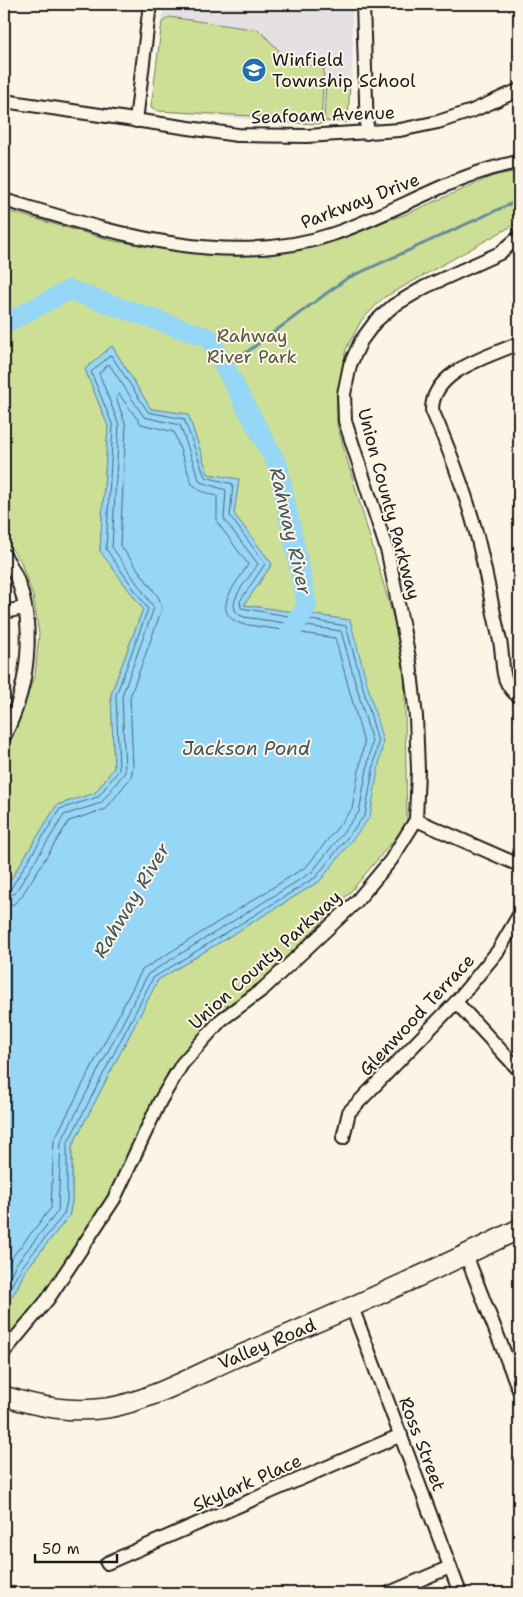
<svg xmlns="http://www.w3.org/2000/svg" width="523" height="1597" font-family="'Shantell Sans',sans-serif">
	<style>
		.built { fill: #e5e0e4 }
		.green { fill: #ccdf94; stroke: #747e58 }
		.water { fill: #96d6f7; stroke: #658c9f }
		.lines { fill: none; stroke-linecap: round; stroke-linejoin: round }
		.shore { stroke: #4d6674; stroke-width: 1 }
		.stream { stroke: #658c9f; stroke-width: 3 }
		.river { stroke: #96d6f7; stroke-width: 20 }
		.street-casing { stroke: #1c1c1c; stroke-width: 16 }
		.secondary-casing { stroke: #1c1c1c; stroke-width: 22 }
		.street { stroke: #fcf5e5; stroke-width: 12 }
		.secondary { stroke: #fcf5e5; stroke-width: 19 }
		.labels { text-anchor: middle; stroke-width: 4; stroke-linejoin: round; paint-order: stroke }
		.poi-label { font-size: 18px; fill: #1c1c1c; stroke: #fcf5e5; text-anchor: start }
		.street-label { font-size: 18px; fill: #1c1c1c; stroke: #fcf5e5 }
		.park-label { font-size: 18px; fill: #515640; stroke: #fcf5e5 }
		.water-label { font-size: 19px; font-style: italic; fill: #41545e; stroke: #fcf5e5 }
	</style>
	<rect width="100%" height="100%" fill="#fcf5e5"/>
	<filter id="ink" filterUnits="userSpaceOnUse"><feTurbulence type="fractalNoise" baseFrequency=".02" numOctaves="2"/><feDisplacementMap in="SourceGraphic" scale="10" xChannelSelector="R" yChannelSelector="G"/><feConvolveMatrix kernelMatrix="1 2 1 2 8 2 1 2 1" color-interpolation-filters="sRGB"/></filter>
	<g filter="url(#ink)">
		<polygon class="built" points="164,4 352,4 353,58 348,122 321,124 290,123 158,111 151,107"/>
		<g class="green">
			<polygon points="169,17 259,30 293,65 324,66 321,124 290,123 290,118 158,111 151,107 162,22"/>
			<polygon points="326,80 350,81 348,122 324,121"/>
			<polygon points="519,171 519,222 383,298 361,321 346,349 337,398 337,425 404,654 407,824 352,890 267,979 208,1025 169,1070 84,1246 4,1349 4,1307 16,1290 25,1271 69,1216 72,1202 72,1146 158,980 320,881 350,620 244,605 272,564 234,514 239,479 208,474 188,414 151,409 112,346 85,369 108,426 100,550 143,609 111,694 114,768 95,793 57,805 4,890 4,757 35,675 39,634 33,596 20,560 4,539 4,210 114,241 178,250 310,244 404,215 495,175"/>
		</g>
		<polygon class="water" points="112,346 151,409 188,414 208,474 239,479 234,514 272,564 244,605 350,620 383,742 370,817 320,881 158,980 72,1146 72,1202 69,1216 25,1271 16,1290 4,1307 4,890 57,805 95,793 114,768 111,694 143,609 100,551 108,426 85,369"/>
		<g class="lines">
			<g class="shore">
				<polyline points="4,892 10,890 60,809 98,797 119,770 116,695 148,609 106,549 113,426 91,372 111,355 148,412 184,419 205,477 233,484 230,516 265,564 240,601 241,608 346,626 378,742 365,815 316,877 153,978 67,1144 67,1201 64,1214 21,1268 4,1299"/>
				<path d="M4 899 15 893 64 815 101 803 125 772 122 696 154 608 112 547 119 425 99 373 109 364 144 417 180 425 200 482 226 490 224 519 258 564C251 577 218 608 244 617L341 631 372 742 359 812 312 872 148 974 61 1142 58 1211 16 1264 4 1288"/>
				<path d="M4 906 14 904 21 897 69 821 106 809 131 777 133 767 130 697 162 609 159 598 120 545 126 426 116 397 119 394 141 424 174 432 192 484 201 491 217 496V522L248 564C240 581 206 612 242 624L335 638 364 743 352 809 307 866 142 970 54 1140 51 1208 10 1260 4 1272"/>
			</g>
			<polyline class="stream" points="225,368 346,279 519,200"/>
			<polyline class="river" points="4,324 69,290 209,338 278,466 307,605 287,638"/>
			<defs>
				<g id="street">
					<polyline points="363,4 367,133"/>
					<polyline points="4,101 237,135 307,136 400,130 438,122 472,111 519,90"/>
					<polyline points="136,121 150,4"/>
					<path d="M4 200C108 231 224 271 333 234 396 213 454 173 519 162"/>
					<path d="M519 343C489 357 432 370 432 410 450 451 466 493 477 536 486 571 492 607 500 641 505 665 498 680 519 697"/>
					<path d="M4 555C40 607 31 683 4 737"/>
					<polyline points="4,612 24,608"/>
					<polyline points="416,820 519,865"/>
					<polyline points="456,1002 519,1070"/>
					<polyline points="343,1138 349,1112 456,1002 498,951 519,915"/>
					<polyline points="466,1255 519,1390"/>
					<polyline points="352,1307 460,1593"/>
					<polyline points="4,1352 48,1299 114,1199 160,1101 182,1064 221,1020 263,989 356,902 391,860 416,820 418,770 416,717 410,663 388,553 345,421 344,394 350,365 361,341 375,322 393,306 425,287 500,253 519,237"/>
					<polyline points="107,1563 401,1435"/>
					<polyline points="389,1593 450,1567"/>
				</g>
				<path id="secondary" d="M4 1396C39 1407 70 1413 107 1408 147 1402 196 1375 234 1358 330 1317 425 1275 519 1229"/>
			</defs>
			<use href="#street" class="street-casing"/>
			<use href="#secondary" class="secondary-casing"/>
			<use href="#street" class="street"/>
			<use href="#secondary" class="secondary"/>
		</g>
	</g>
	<defs>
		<symbol id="school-disc" viewBox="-11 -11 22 22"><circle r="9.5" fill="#1f6fb2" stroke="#fcf5e5"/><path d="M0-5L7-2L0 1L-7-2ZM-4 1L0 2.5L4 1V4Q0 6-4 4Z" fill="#fff"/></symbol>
	</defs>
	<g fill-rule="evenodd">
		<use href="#school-disc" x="240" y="56" width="28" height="28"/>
	</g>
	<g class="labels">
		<g class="poi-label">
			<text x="272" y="66">Winfield<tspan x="272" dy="21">Township School</tspan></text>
		</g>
		<g class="street-label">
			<text transform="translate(323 115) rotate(-2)" y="6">Seafoam Avenue</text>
			<text transform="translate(360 201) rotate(-21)" y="6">Parkway Drive</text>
			<text transform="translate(389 504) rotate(75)" y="6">Union County Parkway</text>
			<text transform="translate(265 960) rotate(-42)" y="6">Union County Parkway</text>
			<text transform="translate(417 1015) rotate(-47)" y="6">Glenwood Terrace</text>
			<text transform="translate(267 1344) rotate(-23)" y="6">Valley Road</text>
			<text transform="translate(422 1444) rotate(69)" y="6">Ross Street</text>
			<text transform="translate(247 1483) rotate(-24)" y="6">Skylark Place</text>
		</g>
		<g class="park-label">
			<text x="252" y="342">Rahway<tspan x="252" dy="21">River Park</tspan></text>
		</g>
		<g class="water-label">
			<text transform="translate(291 531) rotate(77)" y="7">Rahway River</text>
			<text x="246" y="755">Jackson Pond</text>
			<text transform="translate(131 900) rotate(-59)" y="7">Rahway River</text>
		</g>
	</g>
	<rect width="523" height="1597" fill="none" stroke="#fcf5e5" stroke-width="20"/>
	<rect x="10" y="10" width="503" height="1577" fill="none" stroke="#1c1c1c" stroke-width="2" filter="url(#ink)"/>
	<path d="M35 1554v8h82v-8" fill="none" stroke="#1c1c1c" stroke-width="2.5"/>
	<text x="42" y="1554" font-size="15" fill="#1c1c1c" stroke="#fcf5e5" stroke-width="4" paint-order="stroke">50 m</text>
</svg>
